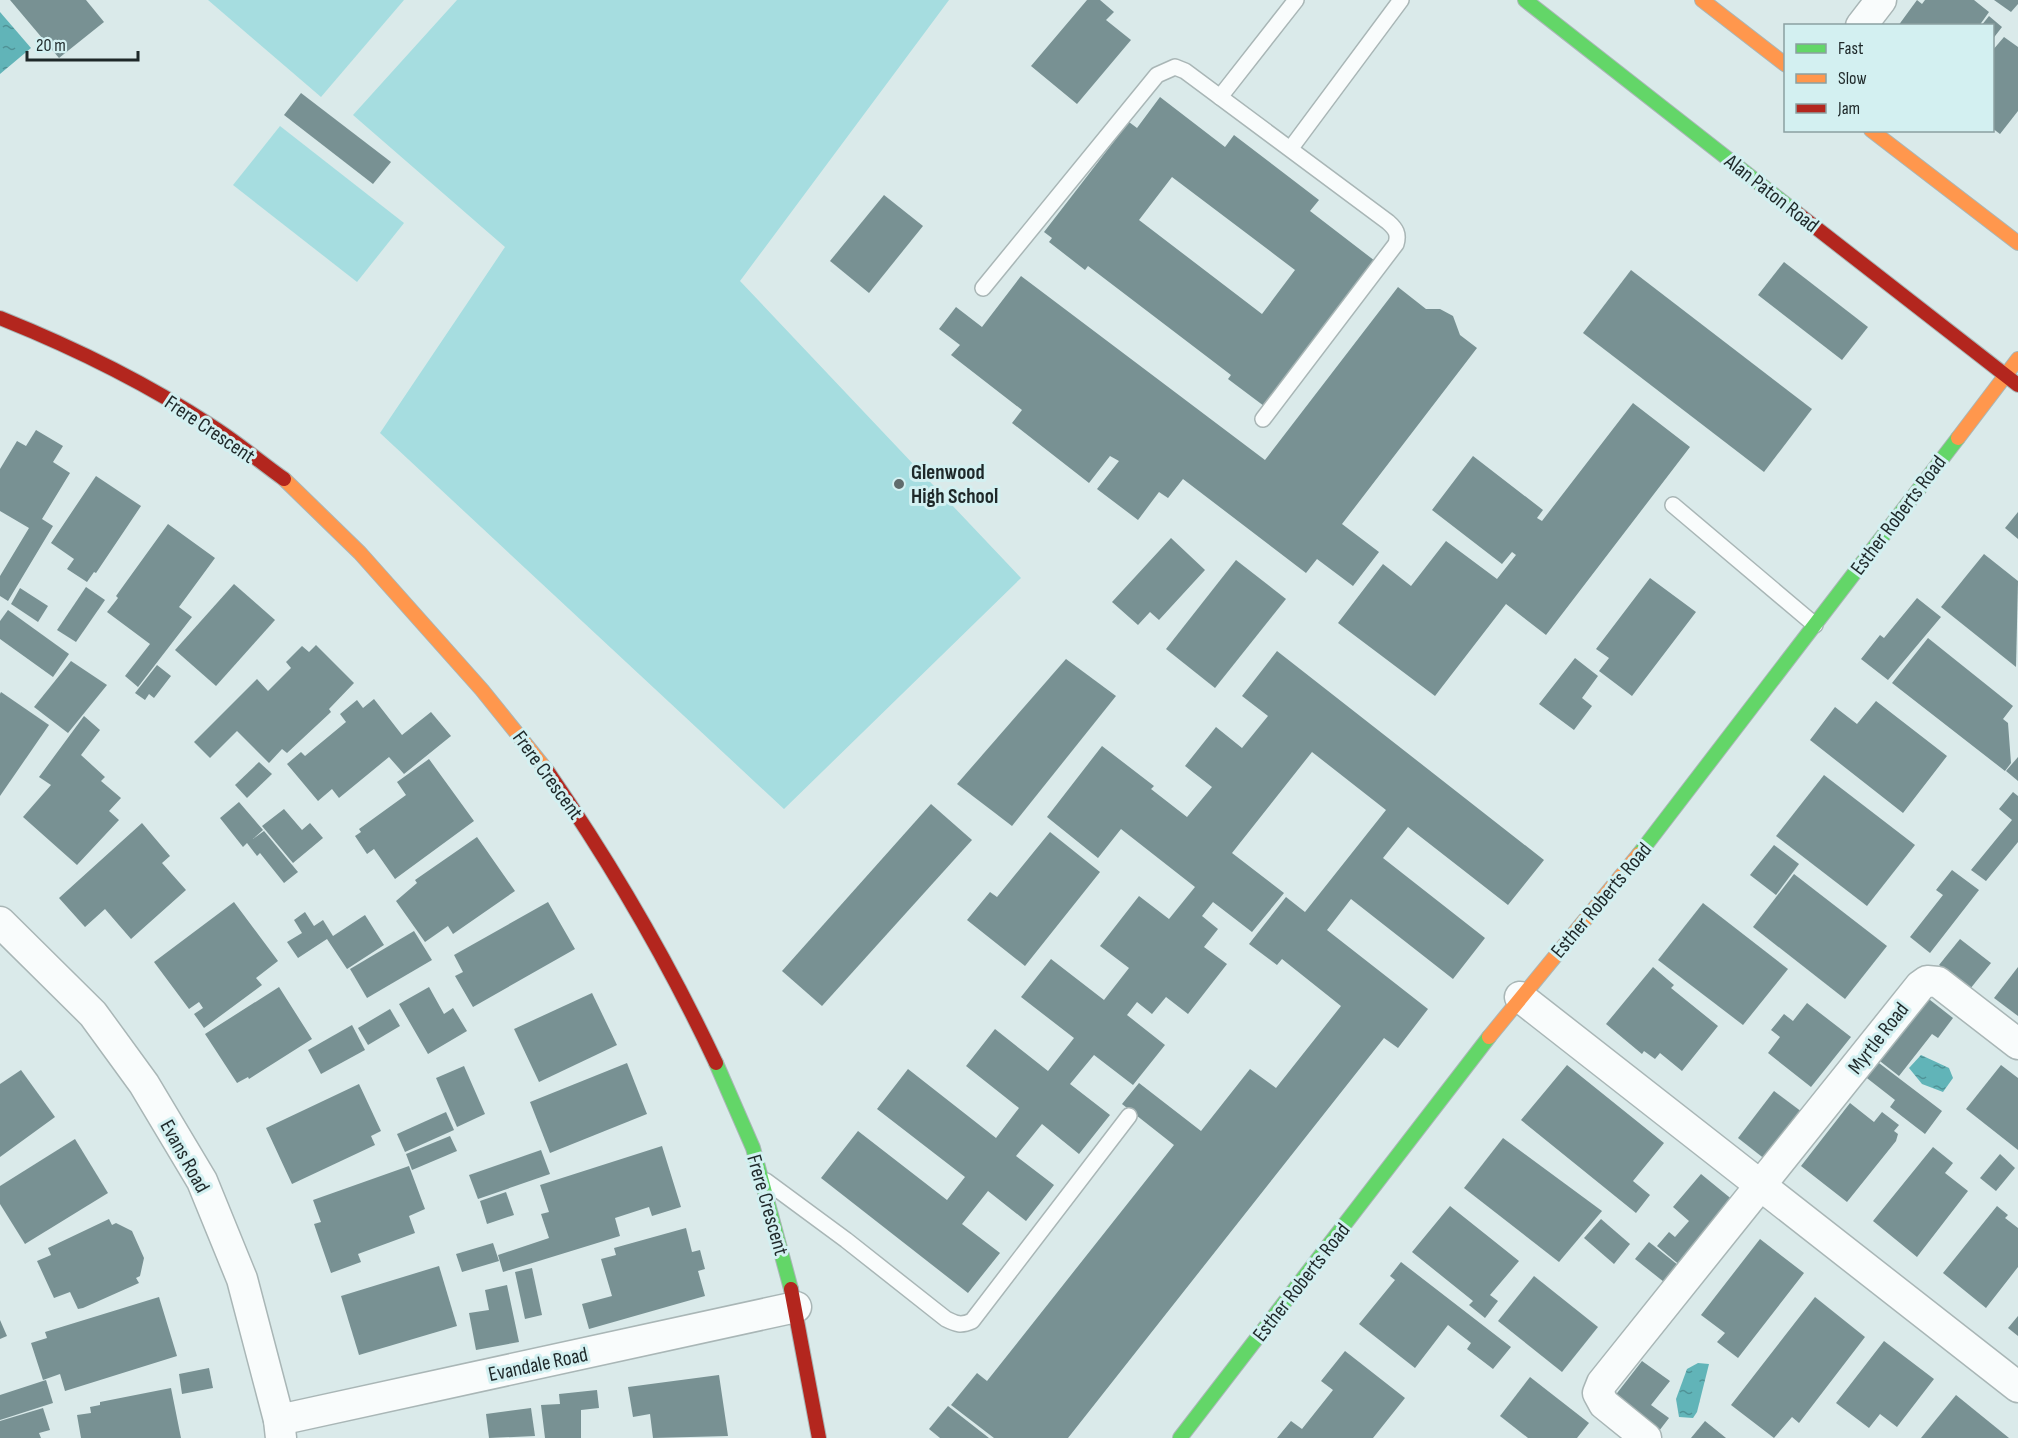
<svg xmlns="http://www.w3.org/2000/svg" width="2018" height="1438" font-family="'Sofia Sans Condensed',sans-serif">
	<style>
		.park { fill: #a6dde0 }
		.water { fill: url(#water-ripples) }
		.building { fill: #789193; fill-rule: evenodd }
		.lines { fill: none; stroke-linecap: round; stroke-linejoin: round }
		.lane-casing { stroke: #a9b6b6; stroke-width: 18 }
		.street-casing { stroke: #a9b6b6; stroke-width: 33 }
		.fast-casing { stroke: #a9b6b6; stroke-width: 16 }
		.slow-casing { stroke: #a9b6b6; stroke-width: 16 }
		.jam-casing { stroke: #a9b6b6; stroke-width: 16 }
		.lane { stroke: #f9fcfc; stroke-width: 15 }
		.street { stroke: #f9fcfc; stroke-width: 30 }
		.fast { stroke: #63d668; stroke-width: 14 }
		.slow { stroke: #ff974d; stroke-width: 14 }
		.jam { stroke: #b3261e; stroke-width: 14 }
		.poi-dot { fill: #606c6d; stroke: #d3f0f1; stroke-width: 2 }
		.labels { text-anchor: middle; stroke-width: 6; stroke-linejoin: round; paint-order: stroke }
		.street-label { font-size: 21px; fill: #1e2829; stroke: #d3f0f1 }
		.poi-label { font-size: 21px; font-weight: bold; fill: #1e2829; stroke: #d3f0f1; text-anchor: start }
	</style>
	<defs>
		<pattern id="water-ripples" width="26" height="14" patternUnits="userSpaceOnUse" patternTransform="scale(1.5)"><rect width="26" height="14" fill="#61b4b8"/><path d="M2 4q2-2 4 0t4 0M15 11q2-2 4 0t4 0" fill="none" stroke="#4f9296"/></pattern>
	</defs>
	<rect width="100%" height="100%" fill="#daeaea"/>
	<g class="park">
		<polygon points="208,0 404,0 321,97"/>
		<polygon points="457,0 949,0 740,281 1021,578 784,809 380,433 505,247 353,115"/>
		<polygon points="280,126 404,223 357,282 233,185"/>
	</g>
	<g class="water">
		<polygon points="0,12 31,48 0,74"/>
		<polygon points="1921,1055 1949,1068 1953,1078 1943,1092 1922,1084 1909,1068"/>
		<polygon points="1698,1363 1709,1364 1697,1412 1693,1418 1679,1417 1676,1399 1687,1369"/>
	</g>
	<g class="building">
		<polygon points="10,0 86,0 104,22 59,58"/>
		<polygon points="1087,0 1100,0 1114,12 1106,20 1131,40 1077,104 1031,66"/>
		<polygon points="1917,0 1922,4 1925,0 1974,0 1989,12 1979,26 1898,26"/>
		<polygon points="1994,0 2018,0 2018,4 2011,12"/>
		<polygon points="1989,16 2002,27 1992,40 1992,26 1981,26"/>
		<polygon points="2004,37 2018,47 2018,111 2000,134 1992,128 1992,51"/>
		<polygon points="301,93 391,162 373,184 284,115"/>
		<path d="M1160 97 1225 147 1234 135 1319 200 1310 211 1375 261 1264 406 1228 379 1231 375 1088 266 1085 270 1049 242 1052 238 1044 232 1129 122 1137 128ZM1172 177 1295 270 1262 314 1139 220Z"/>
		<polygon points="884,195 923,226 869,293 830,261"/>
		<polygon points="1784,262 1868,327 1842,360 1758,295"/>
		<polygon points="1631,270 1812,409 1764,472 1583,333"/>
		<polygon points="1021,276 1265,460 1398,287 1426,309 1440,309 1453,316 1460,335 1477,348 1342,524 1379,552 1353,586 1317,559 1306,573 1183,479 1168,498 1159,492 1138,520 1097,489 1119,461 1110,456 1089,483 1012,423 1022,410 951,355 960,345 939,329 956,307 982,327"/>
		<polygon points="1633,403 1690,447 1546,635 1506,604 1435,696 1338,623 1383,564 1411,586 1446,541 1497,579 1516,555 1512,552 1502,564 1432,510 1473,456 1543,510 1537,518 1542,521"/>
		<polygon points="36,430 63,446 53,462 70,473 42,519 53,526 8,601 0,596 0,576 29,528 0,511 0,469 17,441 26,446"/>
		<polygon points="96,476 141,506 96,573 94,572 87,582 67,569 74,559 51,543"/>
		<polygon points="2018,512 2018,539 2005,528"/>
		<polygon points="168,524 215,558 179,607 192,617 138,687 125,676 150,644 107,612 118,598 116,596"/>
		<polygon points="1171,538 1205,570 1159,620 1150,612 1138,625 1112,602"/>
		<polygon points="1984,554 2018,581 2016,667 1941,607"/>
		<polygon points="1236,560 1286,599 1215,688 1166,649"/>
		<polygon points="1650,578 1696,612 1632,696 1599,671 1609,658 1596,649"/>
		<polygon points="234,584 275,620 216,686 175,650"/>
		<polygon points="86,587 105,600 76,642 57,630"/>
		<polygon points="20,588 48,606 38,622 11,604"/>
		<polygon points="1917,598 1941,617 1888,680 1861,659 1880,635 1884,638"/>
		<polygon points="8,610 69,654 53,677 0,639 0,621"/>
		<polygon points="1928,638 2013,706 2003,719 2008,723 2011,763 2005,771 1892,683"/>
		<polygon points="316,645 354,683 329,709 331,712 287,753 282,749 269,763 237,731 210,758 194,742 257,679 268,691 291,668 286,662 302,646 309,652"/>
		<polygon points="1277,651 1544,860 1508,905 1408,827 1383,858 1485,938 1453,979 1351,899 1327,930 1428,1009 1398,1048 1384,1038 1068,1438 994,1438 951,1405 977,1373 987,1381 1174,1145 1122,1104 1139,1083 1201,1131 1250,1069 1276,1088 1341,1006 1282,959 1277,965 1249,944 1286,897 1305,912 1386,810 1312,752 1232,853 1284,893 1252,932 1213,902 1202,916 1218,929 1204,947 1227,964 1188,1014 1166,997 1152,1014 1137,1002 1127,1015 1165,1045 1133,1085 1094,1055 1070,1084 1110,1115 1079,1154 1042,1124 1016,1156 1054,1185 1026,1221 988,1191 962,1224 1000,1253 968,1293 821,1178 858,1131 947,1200 965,1177 877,1109 908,1069 996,1138 1019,1108 966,1066 995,1029 1048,1071 1074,1038 1021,997 1051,959 1104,1000 1129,968 1100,946 1139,896 1169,919 1195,887 1121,829 1098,858 1047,817 1102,746 1154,786 1151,789 1187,817 1212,787 1185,766 1216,727 1242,748 1268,716 1242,696"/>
		<polygon points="1575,658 1598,676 1582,698 1592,706 1574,730 1539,704"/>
		<polygon points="1066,659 1116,696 1012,826 957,784"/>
		<polygon points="71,661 107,685 68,733 34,707"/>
		<polygon points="157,665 171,676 154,698 149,694 145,700 135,693"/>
		<polygon points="1,692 49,725 0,796 0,694"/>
		<polygon points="374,699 402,735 431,712 451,736 404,774 389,757 339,798 332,789 318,801 287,764 301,752 305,756 346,722 340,714 357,700 363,708"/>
		<polygon points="1876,701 1947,756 1903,813 1810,740 1835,707 1857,724"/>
		<polygon points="84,716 100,730 81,755 105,777 101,781 121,798 109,811 119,820 77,865 23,817 51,785 39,777"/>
		<polygon points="2018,757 2018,781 2006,771"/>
		<polygon points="429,759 474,821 395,879 374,849 367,854 355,836 361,832 359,829 406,795 397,782"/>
		<polygon points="259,762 272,774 247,798 235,785"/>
		<polygon points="1824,775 1915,845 1867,906 1776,836"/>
		<polygon points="2013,792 2018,796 2018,842 1986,881 1971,870 2012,820 1999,809"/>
		<polygon points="239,802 263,830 253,839 264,831 298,872 284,883 260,853 257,856 247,843 243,847 220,818"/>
		<polygon points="931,804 972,840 822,1006 782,971"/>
		<polygon points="284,809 302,830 310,823 323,838 293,863 262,826"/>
		<polygon points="142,823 170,856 162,863 186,890 131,939 105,909 85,927 59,898"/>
		<polygon points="1050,832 1100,872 1025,966 967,920 990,892 997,897"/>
		<polygon points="477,837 515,891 453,934 448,926 425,942 396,901 417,883 415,880"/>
		<polygon points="1774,845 1799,864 1776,895 1750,875"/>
		<polygon points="1952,870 1979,890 1930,953 1910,937 1943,895 1936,890"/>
		<polygon points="1794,874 1887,946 1845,999 1753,927"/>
		<polygon points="234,902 278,961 256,978 262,985 204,1028 194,1014 203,1008 199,1002 189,1009 154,962"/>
		<polygon points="548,902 575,949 473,1007 455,976 463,972 454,955"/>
		<polygon points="1703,903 1788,969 1743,1025 1658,960"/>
		<polygon points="305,912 314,926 323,920 333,936 365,915 384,945 347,969 327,939 298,958 287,942 302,933 294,920"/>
		<polygon points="414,931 432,960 367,998 350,969"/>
		<polygon points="1960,939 1991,963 1970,989 1939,965"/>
		<polygon points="1653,967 1674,985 1671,988 1718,1026 1682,1071 1660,1053 1655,1059 1644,1051 1642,1054 1606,1024"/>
		<polygon points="2018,967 2018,1016 1994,998"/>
		<polygon points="279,987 312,1039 249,1079 248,1077 237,1083 205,1034"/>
		<polygon points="429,987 444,1014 453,1008 467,1031 428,1054 399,1004"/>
		<polygon points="592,993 617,1045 539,1082 514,1029"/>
		<polygon points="1925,996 1953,1018 1938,1038 1932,1034 1899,1076 1876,1058"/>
		<polygon points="1807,1003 1851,1037 1811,1087 1768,1053 1780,1037 1771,1030 1784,1014 1793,1021"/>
		<polygon points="390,1009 400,1026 368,1045 358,1028"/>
		<polygon points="352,1025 365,1050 321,1074 308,1050"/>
		<polygon points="1875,1060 1942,1111 1925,1134 1890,1107 1895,1100 1863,1075"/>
		<polygon points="627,1063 647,1114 550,1153 530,1102"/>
		<polygon points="1567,1065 1664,1143 1633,1181 1650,1195 1636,1213 1521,1120"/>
		<polygon points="2001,1065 2018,1078 2018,1150 1966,1109"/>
		<polygon points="464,1066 485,1114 457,1127 436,1078"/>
		<polygon points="21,1070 55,1117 0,1157 0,1084"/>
		<polygon points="359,1084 381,1131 371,1136 375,1145 292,1184 266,1128"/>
		<polygon points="1774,1091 1802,1112 1766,1160 1738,1138"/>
		<polygon points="1850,1103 1874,1122 1882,1112 1899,1125 1894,1131 1898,1134 1896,1141 1847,1202 1801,1166"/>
		<polygon points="446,1112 454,1130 405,1152 397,1134"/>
		<polygon points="450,1136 457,1151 412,1170 406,1154"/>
		<polygon points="1503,1138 1602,1211 1559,1262 1464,1188"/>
		<polygon points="75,1139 108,1193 25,1244 0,1204 0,1186"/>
		<polygon points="662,1146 681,1207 652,1216 649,1207 615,1218 620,1236 503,1272 498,1255 549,1238 541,1214 549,1212 540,1185"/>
		<polygon points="1933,1147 1953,1163 1945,1173 1968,1191 1917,1257 1873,1221"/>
		<polygon points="541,1150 550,1174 478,1199 469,1175"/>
		<polygon points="2000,1154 2015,1168 1996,1191 1980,1178"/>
		<polygon points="409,1166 425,1209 409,1216 415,1233 358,1254 361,1262 331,1273 314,1224 321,1222 313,1200"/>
		<polygon points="1701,1174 1734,1201 1682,1267 1657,1246 1669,1232 1675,1237 1689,1221 1673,1207"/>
		<polygon points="506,1192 514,1215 487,1224 480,1201"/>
		<polygon points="1450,1206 1519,1261 1490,1295 1498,1301 1485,1318 1469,1305 1473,1301 1412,1252"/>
		<polygon points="1997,1206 2008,1215 2005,1218 2018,1228 2018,1267 1986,1308 1943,1273"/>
		<polygon points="109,1219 112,1225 116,1223 132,1231 144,1258 140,1276 136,1278 139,1283 83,1308 78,1309 70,1292 54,1298 37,1261 51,1255 48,1248"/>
		<polygon points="1601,1219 1630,1244 1614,1264 1584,1238"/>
		<polygon points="686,1228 692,1252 700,1250 705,1269 698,1271 705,1296 589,1329 582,1304 612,1296 601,1259 616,1255 614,1248"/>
		<polygon points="1760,1239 1804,1273 1738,1358 1717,1342 1725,1333 1701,1315"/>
		<polygon points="1649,1242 1678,1265 1664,1282 1635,1259"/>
		<polygon points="493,1243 499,1261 462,1272 456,1254"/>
		<polygon points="1401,1262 1511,1347 1493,1369 1467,1349 1471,1343 1448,1325 1415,1368 1359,1324 1395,1280 1390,1276"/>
		<polygon points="439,1266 457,1326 359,1355 341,1296"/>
		<polygon points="532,1268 542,1315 525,1319 515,1272"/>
		<polygon points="1534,1276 1598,1327 1562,1372 1498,1321"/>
		<polygon points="507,1285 519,1342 476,1350 469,1313 489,1310 485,1290"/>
		<polygon points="159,1297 177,1356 65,1391 60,1374 43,1380 31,1343 47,1338 45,1332"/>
		<polygon points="1815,1297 1865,1337 1799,1423 1792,1417 1774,1438 1731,1405"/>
		<polygon points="2018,1316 2018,1336 2008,1328"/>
		<polygon points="0,1320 7,1336 0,1339"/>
		<polygon points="1884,1341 1934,1379 1897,1427 1880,1414 1869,1428 1836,1403"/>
		<polygon points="1345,1351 1405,1398 1373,1438 1277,1438 1291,1421 1302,1429 1333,1390 1321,1381"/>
		<polygon points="1642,1361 1670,1381 1651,1405 1669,1418 1659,1431 1614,1397"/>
		<polygon points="209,1368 213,1388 182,1394 179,1374"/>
		<polygon points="719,1375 728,1436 653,1438 650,1414 633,1417 628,1387"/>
		<polygon points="1530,1377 1589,1423 1577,1438 1528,1438 1500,1416"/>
		<polygon points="46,1380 53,1403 0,1420 0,1395"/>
		<polygon points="171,1388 181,1438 81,1438 77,1415 91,1413 90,1407 100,1405 100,1402"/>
		<polygon points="597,1390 599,1408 581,1410 581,1438 545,1438 541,1405 560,1404 559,1394"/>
		<polygon points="1956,1395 2009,1438 1921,1438"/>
		<polygon points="948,1406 989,1438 940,1438 929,1429"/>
		<polygon points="43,1408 50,1430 39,1433 41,1438 0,1438 0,1421"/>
		<polygon points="531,1408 535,1436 489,1438 486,1414"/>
		<polygon points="1705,1421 1726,1438 1691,1438"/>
	</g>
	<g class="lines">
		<defs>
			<g id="lane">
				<polyline points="1220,97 1296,0"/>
				<polyline points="1291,148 1401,0"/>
				<path d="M983 288 1157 75 1175 67 1185 71 1388 222C1396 229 1399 234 1396 244L1263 419"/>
				<polyline points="1673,505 1815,625"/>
				<path d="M766 1181 846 1240 946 1319C956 1324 961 1326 972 1321L1129 1116"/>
			</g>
			<g id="street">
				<polyline points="1861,26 1881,0"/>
				<polyline points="0,922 93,1014 144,1084 202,1181 242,1279 279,1420 281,1438"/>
				<polyline points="1520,997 2018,1387"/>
				<polyline points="279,1420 796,1307"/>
				<polyline points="1646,1438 1604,1404 1598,1393 1602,1383 1920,986 1927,981 1938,982 2018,1044"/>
			</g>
			<g id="fast">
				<polyline points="1525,0 1797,213"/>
				<polyline points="1639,854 1958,438"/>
				<polyline points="716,1063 753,1148 791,1289"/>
				<polyline points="1180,1438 1489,1037"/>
			</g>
			<g id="slow">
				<polyline points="1702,0 1786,65"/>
				<polyline points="1871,130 2018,243"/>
				<polyline points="1958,438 2018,359"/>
				<polyline points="284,479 360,553 482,690 548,772"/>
				<polyline points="1489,1037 1639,854"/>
			</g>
			<g id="jam">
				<polyline points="1797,213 2018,385"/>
				<path d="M0 318C75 348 146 383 213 427 238 443 260 462 284 479"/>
				<path d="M548 772C612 865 668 961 716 1063"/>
				<polyline points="791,1289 819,1438"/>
			</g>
		</defs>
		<use href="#lane" class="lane-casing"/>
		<use href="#street" class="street-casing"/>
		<use href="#fast" class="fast-casing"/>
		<use href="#slow" class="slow-casing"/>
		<use href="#jam" class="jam-casing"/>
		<use href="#lane" class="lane"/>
		<use href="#street" class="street"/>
		<use href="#fast" class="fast"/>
		<use href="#slow" class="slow"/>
		<use href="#jam" class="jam"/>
	</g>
	<circle class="poi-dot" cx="899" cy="484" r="6"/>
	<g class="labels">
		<g class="street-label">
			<text transform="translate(1772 193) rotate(38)" y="7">Alan Paton Road</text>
			<text transform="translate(210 429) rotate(34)" y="7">Frere Crescent</text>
			<text transform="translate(1898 515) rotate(-53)" y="7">Esther Roberts Road</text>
			<text transform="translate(548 775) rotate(54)" y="7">Frere Crescent</text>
			<text transform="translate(1601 900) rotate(-50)" y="7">Esther Roberts Road</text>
			<text transform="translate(1878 1038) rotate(-52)" y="7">Myrtle Road</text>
			<text transform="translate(185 1156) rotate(61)" y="7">Evans Road</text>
			<text transform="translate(768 1205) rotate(74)" y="7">Frere Crescent</text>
			<text transform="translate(1301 1282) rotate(-52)" y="7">Esther Roberts Road</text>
			<text transform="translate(538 1364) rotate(-12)" y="7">Evandale Road</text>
		</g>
		<g class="poi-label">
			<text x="911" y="479">Glenwood<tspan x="911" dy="24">High School</tspan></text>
		</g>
	</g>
	<rect x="1784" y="24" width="210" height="108" fill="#d3f0f1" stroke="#8ba0a1" stroke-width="1.5"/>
	<rect x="1796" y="44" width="30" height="9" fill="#63d668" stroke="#8ba0a1" stroke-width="1.5"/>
	<text x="1838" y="54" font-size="18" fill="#1e2829">Fast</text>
	<rect x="1796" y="74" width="30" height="9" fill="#ff974d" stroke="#8ba0a1" stroke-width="1.5"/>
	<text x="1838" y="84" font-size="18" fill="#1e2829">Slow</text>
	<rect x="1796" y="104" width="30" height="9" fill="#b3261e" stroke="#8ba0a1" stroke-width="1.5"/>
	<text x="1838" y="114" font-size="18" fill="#1e2829">Jam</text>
	<path d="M27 51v9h111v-9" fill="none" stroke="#1e2829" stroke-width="3"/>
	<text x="36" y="51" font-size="18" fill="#1e2829" stroke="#d3f0f1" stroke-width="4.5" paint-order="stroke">20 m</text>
</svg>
